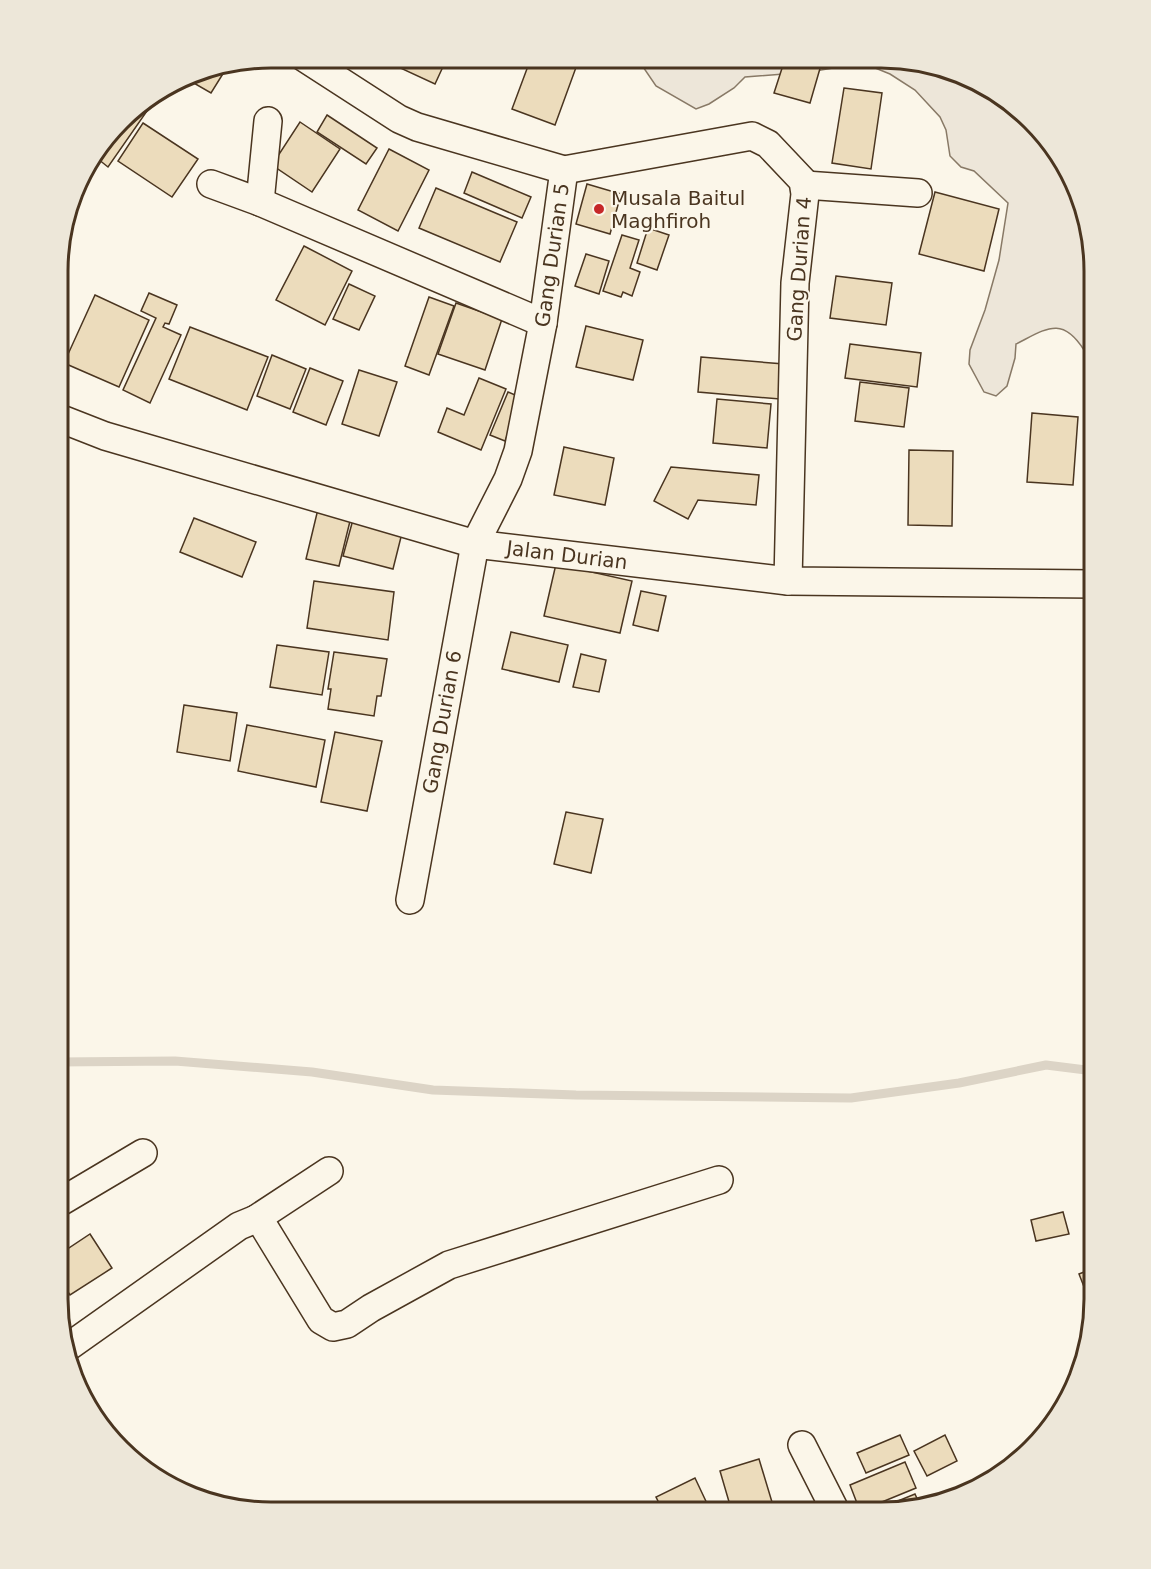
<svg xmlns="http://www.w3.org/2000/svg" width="1151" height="1569" font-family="'DejaVu Sans',sans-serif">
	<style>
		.green { fill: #ede6d9; stroke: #887966; stroke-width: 1.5 }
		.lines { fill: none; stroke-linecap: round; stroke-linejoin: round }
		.stream { stroke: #dcd4c6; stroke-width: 9 }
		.building { fill: #ecdcbc; stroke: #4a3520; stroke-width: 1.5 }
		.street-casing { stroke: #4a3520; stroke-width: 30 }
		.street { stroke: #fbf6e9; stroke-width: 27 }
		.poi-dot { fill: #c62828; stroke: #fbf6e9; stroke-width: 2 }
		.labels { text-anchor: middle; stroke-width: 4.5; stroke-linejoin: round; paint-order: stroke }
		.poi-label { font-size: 20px; fill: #4a3520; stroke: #fbf6e9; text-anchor: start }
		.street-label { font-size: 20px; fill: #4a3520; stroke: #fbf6e9 }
		.rim { fill: none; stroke: #4a3520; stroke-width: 3 }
	</style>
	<rect width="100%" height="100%" fill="#fbf6e9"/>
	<path class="green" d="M637 58 909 59 1010 101 1072 176 1094 270V287L1084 350C1062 315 1046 329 1016 344L1015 358 1007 386 996 396 984 392 969 364 970 350 985 310 999 260 1008 203 974 171 961 167 950 156 946 130 940 117 915 90 890 74 863 63 809 72 745 77 734 88 709 104 696 109 656 86Z"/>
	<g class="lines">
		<polyline class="stream" points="57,1062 175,1061 312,1072 433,1090 576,1095 851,1098 959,1083 1046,1065 1094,1071"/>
	</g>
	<g class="building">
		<polygon points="377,57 394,57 391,64"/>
		<polygon points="401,57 447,58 435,84 396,66"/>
		<polygon points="531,58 568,58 578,62 555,125 512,109"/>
		<polygon points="785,59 796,59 821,65 810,103 774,93"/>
		<polygon points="229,64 211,93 185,78 202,68"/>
		<polygon points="844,88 882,93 871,169 832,163"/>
		<polygon points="139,105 147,111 108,167 93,155 130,110"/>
		<polygon points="327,115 377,148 366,164 317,132"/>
		<polygon points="300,122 340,149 312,192 272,165"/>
		<polygon points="143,123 198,159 172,197 118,161"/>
		<polygon points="389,149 429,170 398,231 358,210"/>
		<polygon points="472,172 531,197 522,218 464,193"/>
		<polygon points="587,184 621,194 610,234 576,224"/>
		<polygon points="436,188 517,222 500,262 419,228"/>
		<polygon points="935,192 999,209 984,271 919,254"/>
		<polygon points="648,228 669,235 657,270 637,263"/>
		<polygon points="622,235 639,240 630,268 640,272 632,296 623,292 621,297 603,291"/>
		<polygon points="304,246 352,271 325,325 276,300"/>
		<polygon points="586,254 609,261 599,294 575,286"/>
		<polygon points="836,276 892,283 886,325 830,318"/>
		<polygon points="349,284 375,296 359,330 333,319"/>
		<polygon points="149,293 177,305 169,324 165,323 163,327 181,335 150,403 123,390 156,318 141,311"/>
		<polygon points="95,295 149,320 119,387 64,363"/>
		<polygon points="429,297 454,306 429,375 405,366"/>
		<polygon points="456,303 502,319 485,370 438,354"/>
		<polygon points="586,326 643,340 633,380 576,367"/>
		<polygon points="190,327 268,357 247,410 169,379"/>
		<polygon points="850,344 921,353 917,387 845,378"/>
		<polygon points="272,355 306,369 290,409 257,396"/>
		<polygon points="701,357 784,364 780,399 698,392"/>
		<polygon points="310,368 343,381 326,425 293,412"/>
		<polygon points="359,370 397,382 379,436 342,424"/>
		<polygon points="479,378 506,389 481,450 438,432 447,408 464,415"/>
		<polygon points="860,382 909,388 904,427 855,421"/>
		<polygon points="508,392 522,398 505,441 490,435"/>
		<polygon points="717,399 771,404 767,448 713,443"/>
		<polygon points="1032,413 1078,417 1073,485 1027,482"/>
		<polygon points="564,447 614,458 605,505 554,495"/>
		<polygon points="909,450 953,451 952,526 908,525"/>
		<polygon points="671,467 759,475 756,505 698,500 688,519 654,501"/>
		<polygon points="318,509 351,517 339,566 306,559"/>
		<polygon points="354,516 403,529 393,569 343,556"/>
		<polygon points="194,518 256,542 242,577 180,552"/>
		<polygon points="556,564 632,581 620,633 544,616"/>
		<polygon points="314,581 394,592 388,640 307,628"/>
		<polygon points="641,591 666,596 658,631 633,625"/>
		<polygon points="511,632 568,645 559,682 502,669"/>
		<polygon points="277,645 329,652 322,695 270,687"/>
		<polygon points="334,652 387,659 381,696 377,696 374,716 328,709 331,689 328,689"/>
		<polygon points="581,654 606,660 599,692 573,687"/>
		<polygon points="184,705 237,713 230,761 177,752"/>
		<polygon points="247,725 325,740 316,787 238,771"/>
		<polygon points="335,732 382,741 367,811 321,802"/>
		<polygon points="566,812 603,819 591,873 554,864"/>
		<polygon points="1063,1212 1069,1234 1036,1241 1031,1220"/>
		<polygon points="90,1234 112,1268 70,1295 57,1275 57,1256"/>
		<polygon points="1094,1268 1094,1295 1088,1297 1079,1274"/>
		<polygon points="900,1435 909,1455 866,1473 857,1453"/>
		<polygon points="945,1435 957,1461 927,1476 914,1451"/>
		<polygon points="759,1459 775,1512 732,1512 720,1471"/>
		<polygon points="905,1462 916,1488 860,1511 850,1485"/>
		<polygon points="695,1478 711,1512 663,1511 656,1497"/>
		<polygon points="915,1494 919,1503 881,1512 871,1512"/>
	</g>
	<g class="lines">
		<defs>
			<g id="street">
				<polyline points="303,57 399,119 417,127 564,170 543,323 518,451 508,479 475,544 410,900"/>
				<polyline points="564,170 752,136 768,144 803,181 805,194 795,283 788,581"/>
				<polyline points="211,184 260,202 543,323"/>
				<polyline points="805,185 918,193"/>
				<polyline points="260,202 268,121"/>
				<polyline points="59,418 105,436 475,544 788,581 1094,584"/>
				<polyline points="57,1204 143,1153"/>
				<polyline points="256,1219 329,1171"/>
				<polyline points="68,1347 239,1226 256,1219 263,1225 321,1320 333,1327 347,1324 371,1308 449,1265 719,1180"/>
				<polyline points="802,1445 836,1512"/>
			</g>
		</defs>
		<use href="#street" class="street-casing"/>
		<use href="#street" class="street"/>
	</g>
	<circle class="poi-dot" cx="599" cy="209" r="6"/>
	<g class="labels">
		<g class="poi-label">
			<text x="611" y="205">Musala Baitul<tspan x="611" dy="23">Maghfiroh</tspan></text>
		</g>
		<g class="street-label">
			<text transform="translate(552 255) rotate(-82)" y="7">Gang Durian 5</text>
			<text transform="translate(799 269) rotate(-86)" y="7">Gang Durian 4</text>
			<text transform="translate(567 555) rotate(7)" y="7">Jalan Durian</text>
			<text transform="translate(442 722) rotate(-80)" y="7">Gang Durian 6</text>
		</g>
	</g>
	<path d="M0 0H1151V1569H0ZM271 68H881A203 203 0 0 1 1084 271V1299A203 203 0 0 1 881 1502H271A203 203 0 0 1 68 1299V271A203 203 0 0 1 271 68Z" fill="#ede7d9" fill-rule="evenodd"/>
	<path class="rim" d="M271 68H881A203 203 0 0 1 1084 271V1299A203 203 0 0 1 881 1502H271A203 203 0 0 1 68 1299V271A203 203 0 0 1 271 68Z"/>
</svg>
